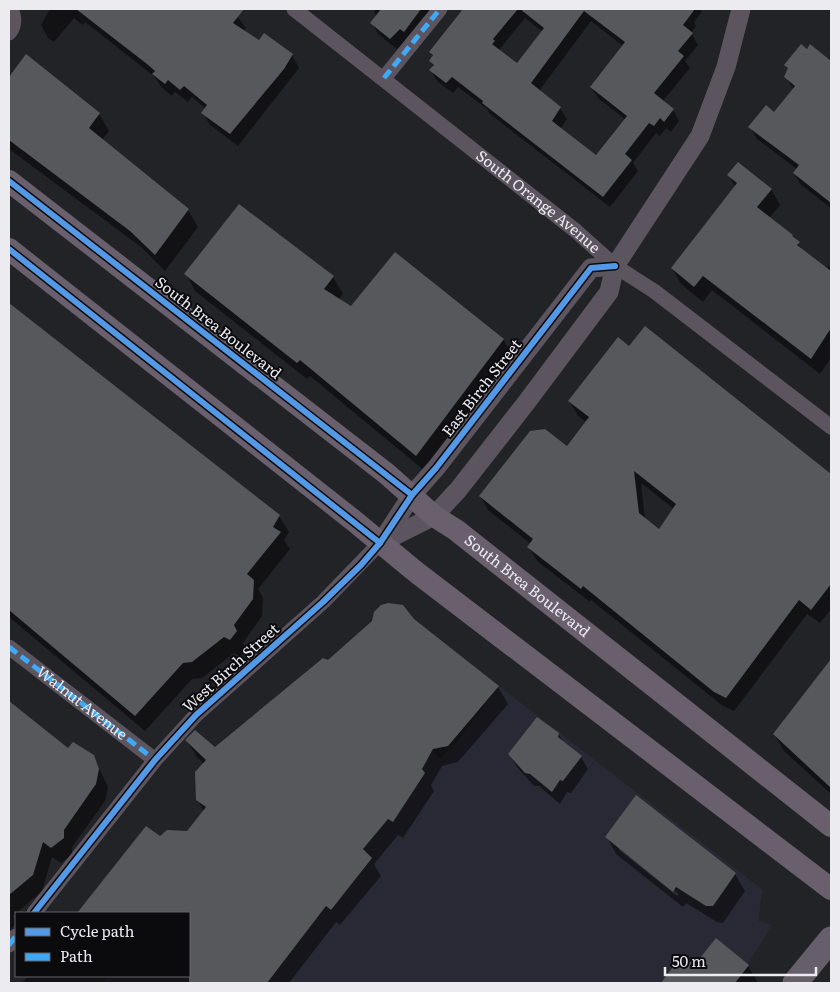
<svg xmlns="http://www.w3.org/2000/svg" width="840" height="992" font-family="Literata,serif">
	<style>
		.built { fill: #282934 }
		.shadow { fill: #0007; fill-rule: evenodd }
		.building { fill: #56585b; fill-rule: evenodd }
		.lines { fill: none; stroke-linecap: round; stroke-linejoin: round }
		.minor { stroke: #5c545f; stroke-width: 15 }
		.tertiary { stroke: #5c545f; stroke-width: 19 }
		.secondary { stroke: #695f6d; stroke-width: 22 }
		.primary { stroke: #675e6b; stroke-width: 25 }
		.quiet { stroke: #3fa9f5; stroke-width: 5; stroke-dasharray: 10 5; stroke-linecap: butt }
		.cycleway-casing { stroke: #0b0b0e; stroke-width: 9 }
		.cycleway { stroke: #5399e6; stroke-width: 6 }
		.labels { text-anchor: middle; stroke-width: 4; stroke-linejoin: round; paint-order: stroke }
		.street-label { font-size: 15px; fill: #ebebf0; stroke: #0b0b0e }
	</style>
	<rect width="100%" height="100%" fill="#222327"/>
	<polygon class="built" points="499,686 763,890 760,905 759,921 772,925 736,983 103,983 109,976 189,976 189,949 191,949 357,699 441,758 457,742"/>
	<g class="shadow">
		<polygon points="50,9 232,9 246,28 244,31 259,42 292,55 299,68 238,146 210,125 203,113 206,109 192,97 188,102 175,92 172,96 161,87 155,77 85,22 83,25 74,18 54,42 48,38 41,25"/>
		<polygon points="376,9 436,9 397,49 378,34 372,23 377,17 374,12"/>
		<path d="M472 9H700L702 12 694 22 696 26 691 33 698 45 685 61 690 68 662 102 673 110 679 121 671 132 666 128 660 136 656 133 633 163 638 171 610 207 490 114 487 109 458 87 453 93 437 81 431 70 434 67 430 61 433 57 430 52ZM525 18 543 32 517 65 499 50ZM591 21 623 46 591 87 598 98 626 120 596 157 560 129 567 119 560 108 539 91Z"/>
		<polygon points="811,46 831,63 831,208 801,185 794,173 797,169 757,139 750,127 774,114 794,90 786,77 789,70 786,65"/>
		<polygon points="26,56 99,114 109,131 102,140 188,210 198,227 165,271 141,247 9,149 9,79"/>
		<polygon points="729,176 771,189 780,205 769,218 792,236 804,252 826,269 828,266 831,268 831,358 820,374 712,290 703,302 681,284 672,268 736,188"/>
		<polygon points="239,206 333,277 343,294 339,299 351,307 503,339 513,356 426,472 310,376 307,379 195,291 186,274"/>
		<polygon points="9,306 279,516 289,532 284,540 290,549 258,589 263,598 262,616 243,643 246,649 240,656 234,653 202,678 192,679 145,731 9,617"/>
		<path d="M645 328 831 475V609L820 623 807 614 734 711 723 706 591 600 590 602 537 561 529 547 531 544 488 510 480 496 567 447 586 422 578 416 569 401 630 348ZM641 483 674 509 659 530 645 520Z"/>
		<polygon points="413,620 498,687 508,704 458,762 442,766 431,785 434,791 403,838 398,835 374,864 381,876 340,925 336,922 289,983 22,983 28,976 189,976 189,913 77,913 146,827 160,838 188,832 204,811 197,799 204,764 197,757 187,741 215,749 328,662"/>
		<polygon points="827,666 831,669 831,794 784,751 774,734"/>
		<polygon points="9,703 69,750 93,756 108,787 105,801 72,847 72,855 61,863 52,857 42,891 13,916 16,923 9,931"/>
		<polygon points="558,733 564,744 581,757 588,769 571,793 567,792 560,804 539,786 534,786 517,767 510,755"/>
		<path d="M636 797 735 874 745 891 723 923 717 922 686 903 683 907 616 854 607 837ZM619 846 679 894 677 896 619 850Z"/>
		<polygon points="682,958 697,964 748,966 758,983 662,983"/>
	</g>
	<g class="building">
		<polygon points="76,9 244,9 233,23 259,40 264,33 293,54 284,69 230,134 201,113 207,105 184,86 180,90 168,80 165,84 152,74 155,71 147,64"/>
		<polygon points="381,9 421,9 404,32 400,29 390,39 370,23"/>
		<path d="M463 9H518L493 39 495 41 492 44 517 63 544 28 520 9H695L683 25 693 33 678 51 684 56 654 93 674 109 664 122 660 118 654 126 649 123 625 154 632 160 603 197 482 103 483 101 452 77 446 83 429 70 434 65 429 61 433 55 429 52ZM584 11 625 42 590 87 627 116 596 155 552 121 561 107 531 83Z"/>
		<polygon points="801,44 807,49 810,44 831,61 831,203 793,173 799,165 748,127 766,105 774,112 795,86 784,77 788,68 784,65"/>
		<polygon points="26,54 100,113 89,128 189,209 155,255 130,231 9,140 9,77"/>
		<polygon points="738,162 772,189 757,207 793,235 792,236 800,242 797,245 831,271 831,328 811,359 703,276 694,287 671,268 737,183 727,175"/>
		<polygon points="239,204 334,276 324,289 351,306 395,252 504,339 416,456 300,360 297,363 184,274"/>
		<polygon points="9,303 280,515 273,527 281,532 247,574 254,580 253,599 234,625 237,631 230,640 224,637 192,662 183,663 135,716 9,610"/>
		<path d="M645 326 831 474V584L811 610 799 600 726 698 714 692 583 586 581 589 527 547 533 539 479 496 530 431 545 429 567 446 589 417 568 401 618 337 629 346ZM634 471 676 504 659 529 639 513Z"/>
		<polygon points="388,603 403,605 414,619 499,686 448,746 433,749 422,769 425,773 393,822 388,819 363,849 372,858 331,910 326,906 267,983 189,983 189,913 77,913 146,826 160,836 167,830 187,831 206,807 196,800 195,772 206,760 185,740 195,730 215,747 323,658 328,660 372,621 374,612 381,605"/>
		<polygon points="831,659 831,788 773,734"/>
		<polygon points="9,701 68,748 73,742 94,755 99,769 96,784 64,830 64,838 51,848 43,842 33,875 9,895"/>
		<polygon points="537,717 559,733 558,737 582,756 563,781 560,780 552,792 530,774 525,773 508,754"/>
		<polygon points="636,795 736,873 713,906 706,906 676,887 673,892 605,837"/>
		<polygon points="716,938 749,965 735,983 661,983 681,956 696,963"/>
	</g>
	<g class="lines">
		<g class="minor">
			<path id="s1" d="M294 9 576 231 615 266 654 291 831 427"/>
			<path d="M9 33C15 26 15 18 11 9"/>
			<polyline points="384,78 440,9"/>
			<path id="s2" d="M9 647 155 760"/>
			<polyline points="34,913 155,760 196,715 323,602 380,543"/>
			<polyline points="9,945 16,936"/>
		</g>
		<g class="tertiary">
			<polyline points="382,541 412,495 436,468 591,268 615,266"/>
			<polyline points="380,543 434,516 458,490 526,403 609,292 615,266 700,136 726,67 741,9"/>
		</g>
		<g class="secondary">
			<path id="s3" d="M9 181 387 474 434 516 456 530 831 826"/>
			<polyline points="9,249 353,520 416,572 831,889"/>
		</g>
		<polyline class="primary" points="795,983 831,939"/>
		<g class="quiet">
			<polyline points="384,78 440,9"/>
			<polyline points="9,647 155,760"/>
			<polyline points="9,945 16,936"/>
		</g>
		<defs>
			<g id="cycleway">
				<polyline points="9,181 412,495"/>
				<polyline points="9,249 380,543"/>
				<polyline points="34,913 155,760 196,715 323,602 361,565 380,543 412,495 436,468 591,268 615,266"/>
			</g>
		</defs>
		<use href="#cycleway" class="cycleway-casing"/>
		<use href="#cycleway" class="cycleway"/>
	</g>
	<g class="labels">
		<g class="street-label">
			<text dy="5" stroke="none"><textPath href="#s1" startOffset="311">South Orange Avenue</textPath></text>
			<text transform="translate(218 328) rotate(38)" y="5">South Brea Boulevard</text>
			<text transform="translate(482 388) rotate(-52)" y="5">East Birch Street</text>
			<text dy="5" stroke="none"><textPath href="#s3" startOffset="658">South Brea Boulevard</textPath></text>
			<text transform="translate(231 668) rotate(-42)" y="5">West Birch Street</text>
			<text dy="5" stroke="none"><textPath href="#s2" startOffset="92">Walnut Avenue</textPath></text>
		</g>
	</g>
	<rect width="840" height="992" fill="none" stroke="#ebebf0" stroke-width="20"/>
	<rect x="15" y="912" width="175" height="65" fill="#0b0b0e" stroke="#656568"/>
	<rect x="25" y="928" width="25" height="8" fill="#5399e6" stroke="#656568"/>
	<text x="60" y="937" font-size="15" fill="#ebebf0">Cycle path</text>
	<rect x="25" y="953" width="25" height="8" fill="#3fa9f5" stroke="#656568"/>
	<text x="60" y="962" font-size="15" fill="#ebebf0">Path</text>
	<path d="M665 967v8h151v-8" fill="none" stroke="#ebebf0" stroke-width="2.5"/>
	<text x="672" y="967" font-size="15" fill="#ebebf0" stroke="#0b0b0e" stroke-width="4" paint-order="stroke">50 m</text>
</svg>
